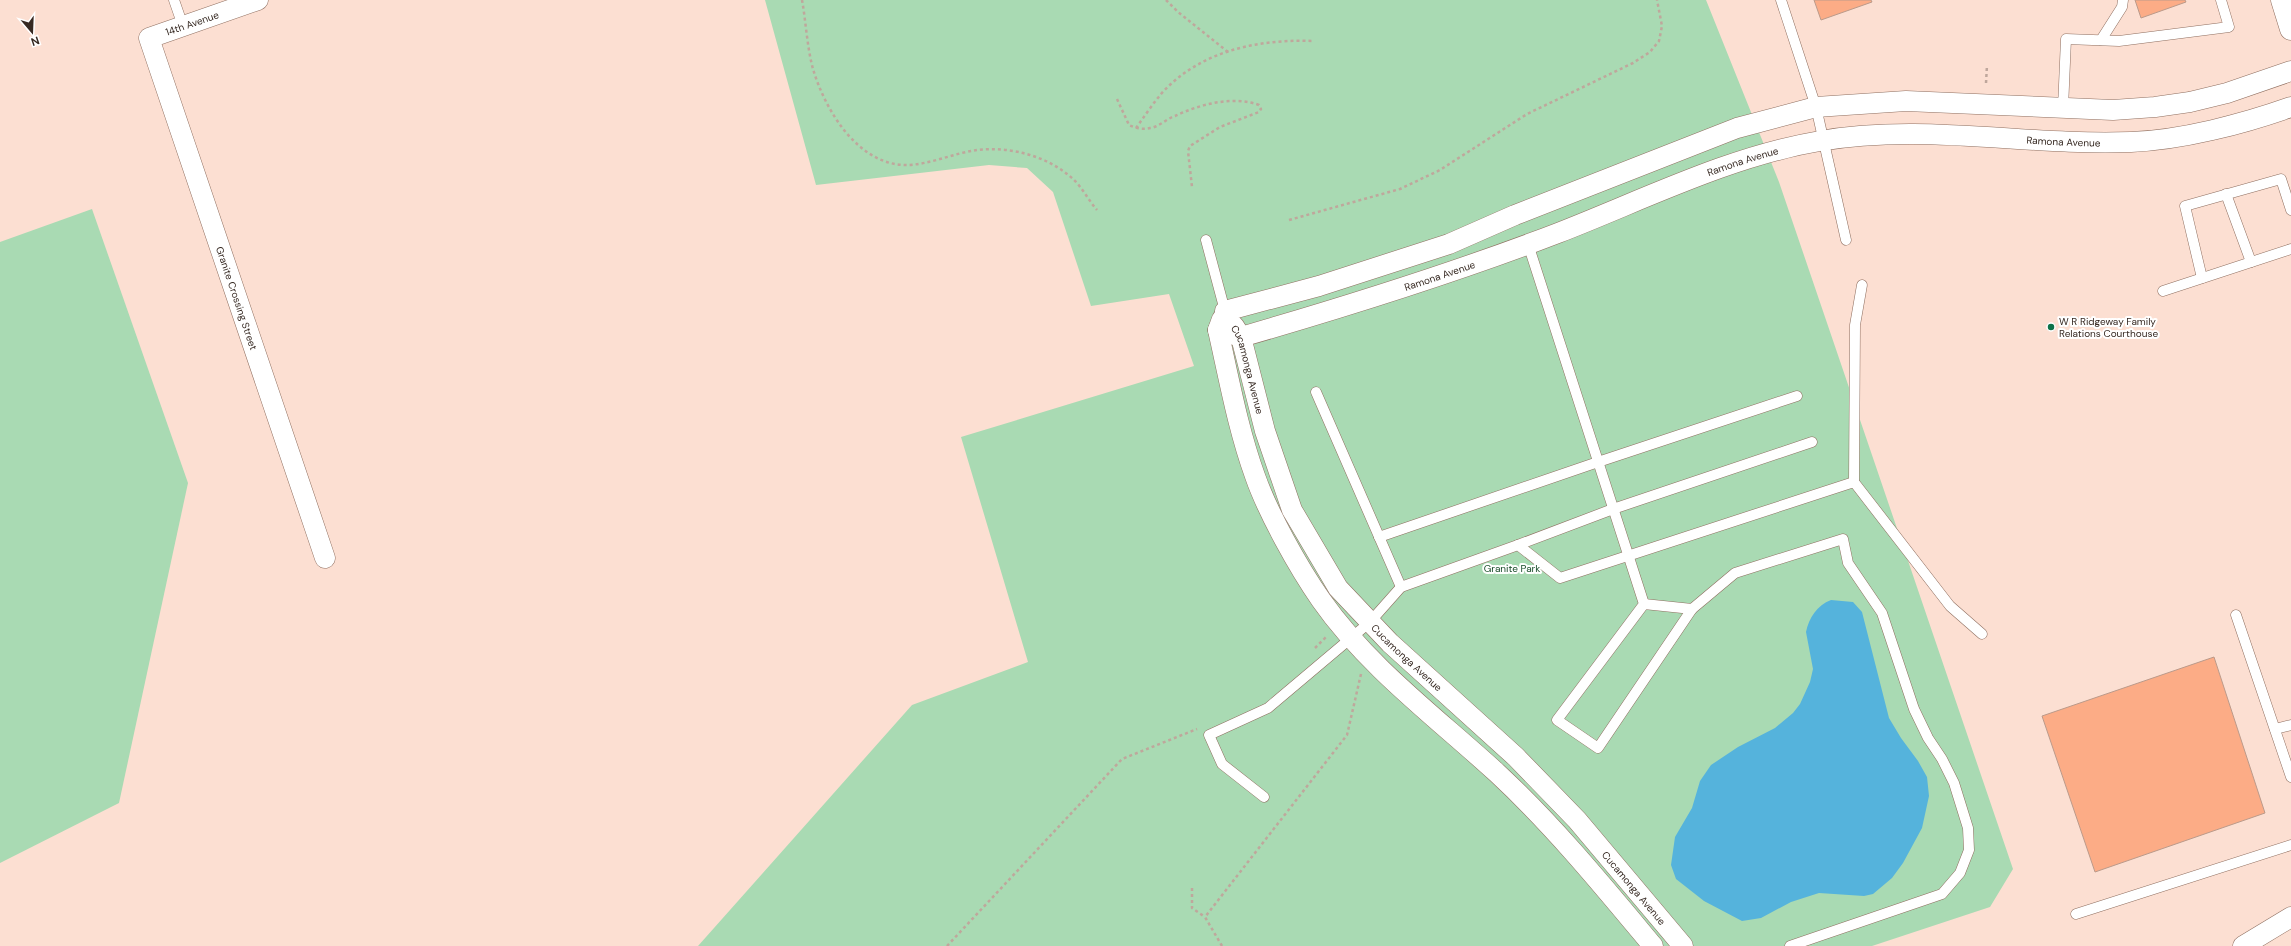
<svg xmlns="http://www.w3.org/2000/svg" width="2291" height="946" font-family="'DM Sans',sans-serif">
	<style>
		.green { fill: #a9dab3 }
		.water { fill: #55b3dc }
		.building { fill: #fcac86; stroke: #bb9a8a }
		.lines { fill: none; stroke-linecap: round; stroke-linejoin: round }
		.service-casing { stroke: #8f6f60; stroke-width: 11 }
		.minor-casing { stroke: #8f6f60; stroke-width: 21 }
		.secondary-casing { stroke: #8f6f60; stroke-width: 23 }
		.path { stroke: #bfa79c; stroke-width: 2.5; stroke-dasharray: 3 3; stroke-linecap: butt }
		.service { stroke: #fff; stroke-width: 10 }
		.minor { stroke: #fff; stroke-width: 20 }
		.secondary { stroke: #fff; stroke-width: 22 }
		.poi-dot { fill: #0d7249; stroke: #fff; stroke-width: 1.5 }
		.labels { text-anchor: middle; stroke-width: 4; stroke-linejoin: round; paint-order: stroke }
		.street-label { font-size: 10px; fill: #362922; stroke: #fff }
		.poi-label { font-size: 10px; fill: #362922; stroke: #fff; text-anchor: start }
		.park-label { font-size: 10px; fill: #154a26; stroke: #fff }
	</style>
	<rect width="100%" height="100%" fill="#fcdfd2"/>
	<g class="green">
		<polygon points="765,0 1706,0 1779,182 2013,869 1990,907 1872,946 698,946 912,705 1028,662 961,437 1194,366 1169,294 1091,306 1053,192 1027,168 989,165 816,185"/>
		<polygon points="92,209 188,483 119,803 0,863 0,242"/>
	</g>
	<path class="water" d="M1831 600 1853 602 1862 612 1889 718 1901 738 1918 761 1927 777 1929 796 1922 828 1903 863 1892 878 1873 894 1864 896 1819 893 1791 902 1761 918 1742 921 1704 901 1676 879 1671 865 1675 837 1692 808 1700 781 1711 765 1738 747 1775 728 1793 713 1800 704 1810 682 1813 669 1806 632C1809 618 1817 605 1831 600Z"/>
	<g class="building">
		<polygon points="1814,0 1871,0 1872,2 1821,20"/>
		<polygon points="2135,0 2185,0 2186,2 2141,18"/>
		<polygon points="2214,657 2265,813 2095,872 2042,716"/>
	</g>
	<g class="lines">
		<defs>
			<g id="service">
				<polyline points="174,0 183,26"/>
				<polyline points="1781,0 1816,107 1846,240"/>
				<polyline points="2101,40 2122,7 2123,0"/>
				<polyline points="2063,108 2066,39 2119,41 2229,27 2221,0"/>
				<polyline points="2226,194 2251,262"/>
				<polyline points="1206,240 1225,311"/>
				<polyline points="1528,244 1644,604 1557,720 1598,748 1692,609 1735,573 1843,539 1848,563 1882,613 1914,709 1928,738 1942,759 1954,783 1968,828 1969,850 1960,873 1942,894 1790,946"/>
				<polyline points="2202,278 2185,206 2281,179 2291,210"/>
				<polyline points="2163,291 2291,249"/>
				<polyline points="1316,392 1401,587"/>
				<polyline points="1854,482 1855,325 1862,285"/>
				<polyline points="1379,537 1598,462 1797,396"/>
				<polyline points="1518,545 1613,509 1812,442"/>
				<polyline points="1644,604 1692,609"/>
				<polyline points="2236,615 2291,777"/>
				<polyline points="2275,729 2291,725"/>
				<polyline points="1264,797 1222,764 1209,735 1268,708 1370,622 1401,587 1518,545 1560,578 1854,482 1950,606 1982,634"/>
				<polyline points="2076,914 2291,845"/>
			</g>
			<g id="minor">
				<path id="s1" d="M258 0 149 38 325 558"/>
				<polyline points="1225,311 1319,286 1449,244 1515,215 1737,128 1816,107 1906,101 2113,110 2155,107 2190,102 2227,93 2291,71"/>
				<path d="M1222 319 1218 330C1229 379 1238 429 1255 476 1268 513 1298 567 1321 600 1368 667 1437 718 1497 773 1554 826 1603 886 1653 946"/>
				<path id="s2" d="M1234 326 1241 337 1265 431 1292 510 1338 588 1390 643 1516 757 1577 820 1683 946"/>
				<path id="s3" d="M1218 330 1241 337C1348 306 1454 273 1558 233 1643 200 1730 156 1820 141 1923 123 2027 146 2131 142 2182 140 2243 124 2291 107"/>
				<polyline points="2243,946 2291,917"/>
			</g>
			<polyline id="secondary" points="2282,0 2291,29"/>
		</defs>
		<use href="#service" class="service-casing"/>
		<use href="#minor" class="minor-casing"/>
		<use href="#secondary" class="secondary-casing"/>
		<g class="path">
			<path d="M802 0C806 22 807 47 813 69 825 110 858 165 906 165 929 165 954 153 977 150 1010 146 1048 156 1073 179 1082 187 1089 201 1097 210"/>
			<polyline points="1166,0 1178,12 1228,52"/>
			<polyline points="1986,83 1987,65"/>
			<path d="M1117 99 1129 125C1135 128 1143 130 1150 128 1159 127 1166 119 1175 116 1198 105 1233 95 1259 105L1261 109 1259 112 1220 127 1190 146 1188 151 1192 187"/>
			<path d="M1136 128C1147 113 1158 95 1172 83 1211 48 1265 39 1314 41"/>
			<polyline points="1289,220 1400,189 1440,170 1527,114 1633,63 1650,52 1659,41 1662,26 1657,0"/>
			<polyline points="1315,648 1326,637"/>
			<polyline points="1192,888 1192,908 1205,917"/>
			<polyline points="947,946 1122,759 1197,729"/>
			<polyline points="1222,946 1205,917 1347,735 1361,674"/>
		</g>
		<use href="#service" class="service"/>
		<use href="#minor" class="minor"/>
		<use href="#secondary" class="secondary"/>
	</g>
	<circle class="poi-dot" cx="2051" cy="327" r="4"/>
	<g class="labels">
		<g class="street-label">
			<text transform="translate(192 23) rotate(-19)" y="4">14th Avenue</text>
			<text dy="4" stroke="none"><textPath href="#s3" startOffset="880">Ramona Avenue</textPath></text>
			<text dy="4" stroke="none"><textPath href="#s3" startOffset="556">Ramona Avenue</textPath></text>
			<text dy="4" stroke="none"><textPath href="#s3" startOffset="232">Ramona Avenue</textPath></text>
			<text dy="4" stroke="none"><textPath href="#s1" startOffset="390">Granite Crossing Street</textPath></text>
			<text dy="4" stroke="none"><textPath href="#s2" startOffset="46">Cucamonga Avenue</textPath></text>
			<text dy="4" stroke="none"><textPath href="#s2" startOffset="382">Cucamonga Avenue</textPath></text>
			<text dy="4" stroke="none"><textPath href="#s2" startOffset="706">Cucamonga Avenue</textPath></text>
		</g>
		<g class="poi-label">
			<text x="2059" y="325">W R Ridgeway Family<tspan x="2059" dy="12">Relations Courthouse</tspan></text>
		</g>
		<g class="park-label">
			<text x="1512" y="572">Granite Park</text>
		</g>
	</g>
	<g transform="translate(32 32) rotate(161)" stroke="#ffffff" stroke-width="3" paint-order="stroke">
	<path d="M0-3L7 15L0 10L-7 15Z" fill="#362922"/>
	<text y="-6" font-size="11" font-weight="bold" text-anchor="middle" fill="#362922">N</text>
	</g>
</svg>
